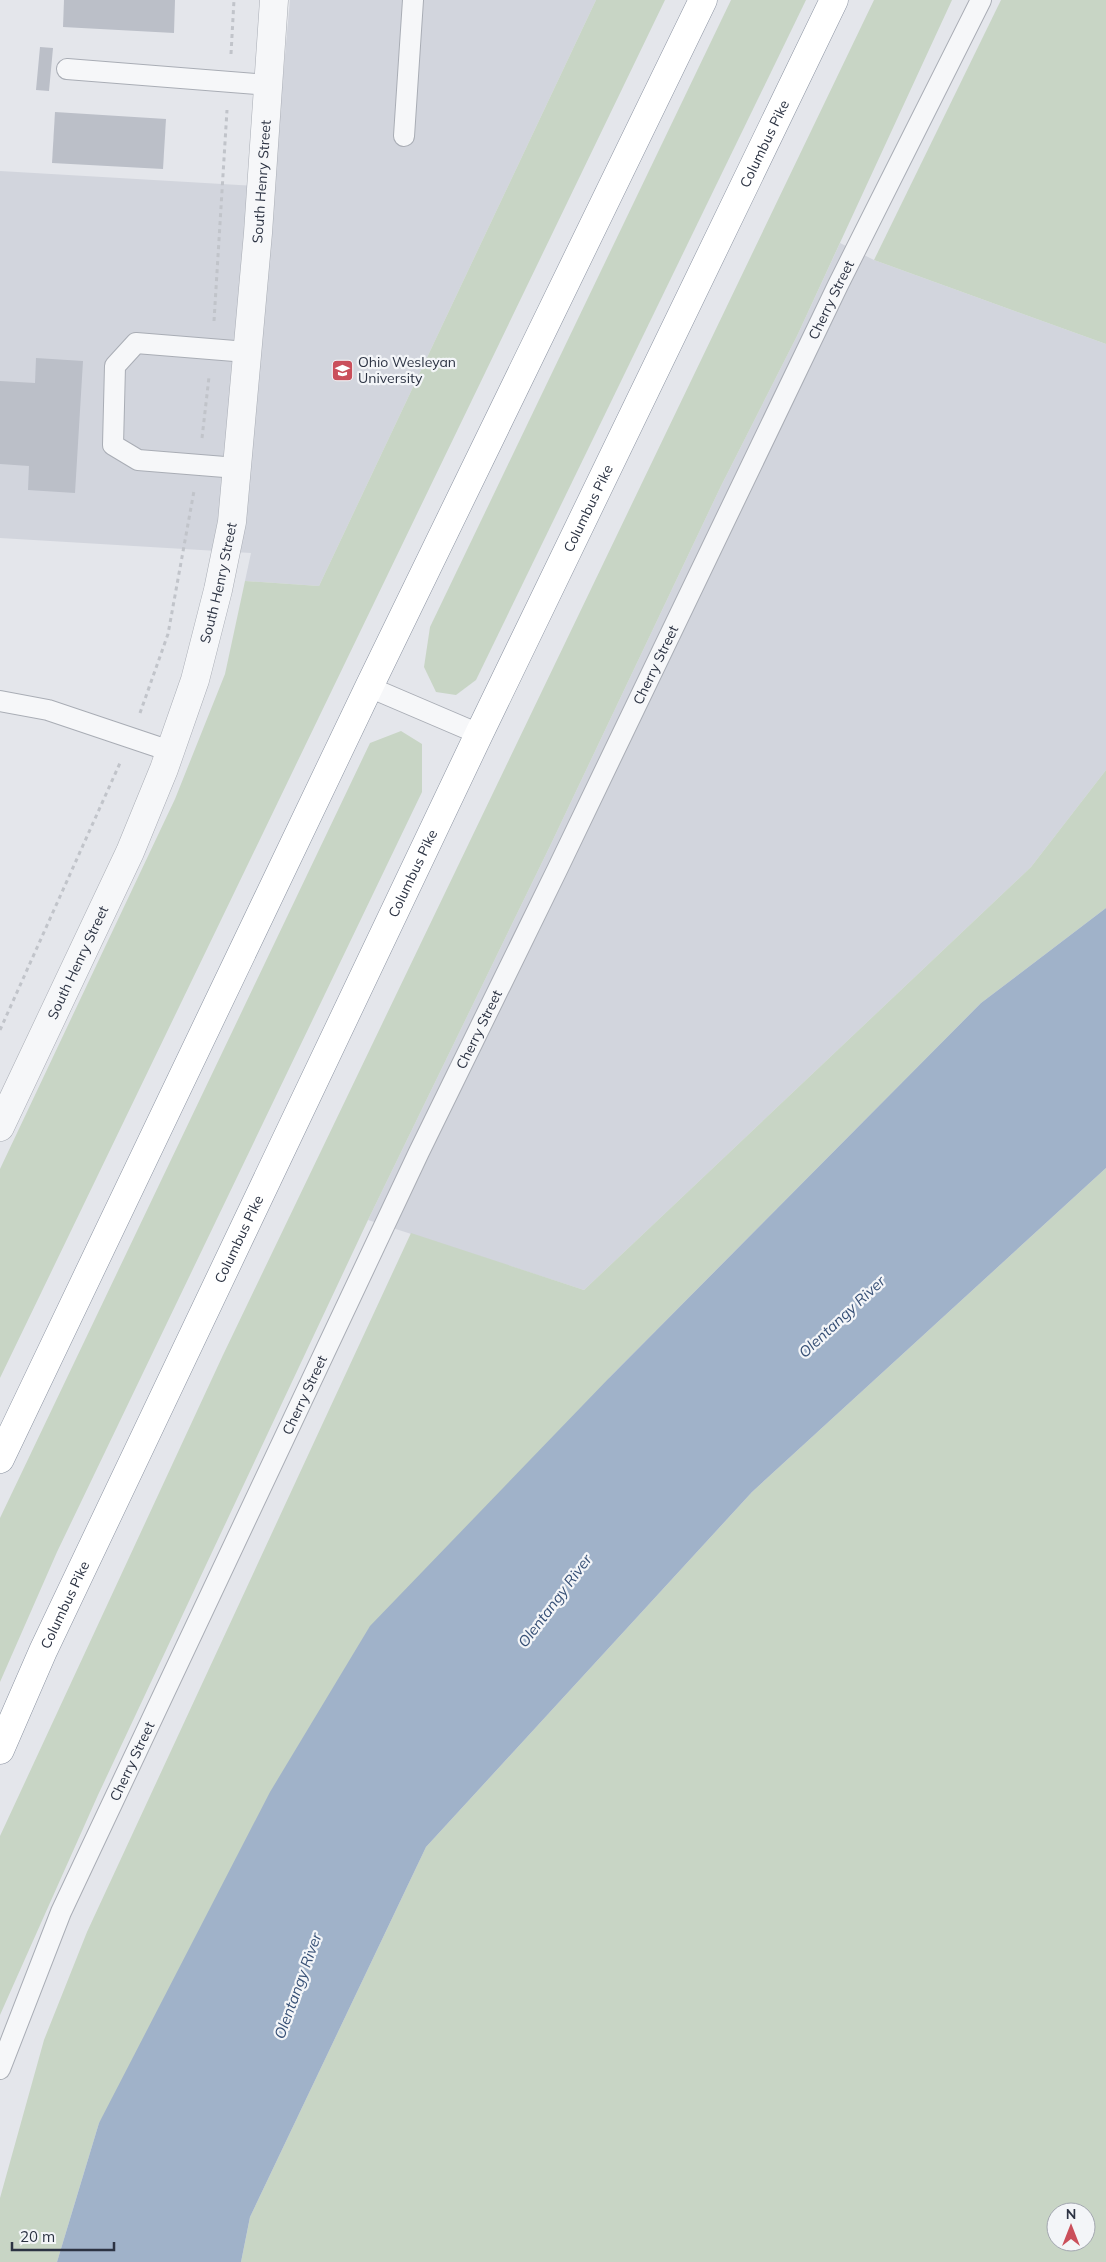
<svg xmlns="http://www.w3.org/2000/svg" width="1106" height="2262" font-family="Mulish,sans-serif">
	<style>
		.built { fill: #d2d5dd }
		.green { fill: #c8d5c5; fill-rule: evenodd }
		.water { fill: #a0b2c9 }
		.building { fill: #bbbfc8 }
		.lines { fill: none; stroke-linecap: round; stroke-linejoin: round }
		.lane-casing { stroke: #a9adb5; stroke-width: 22 }
		.street-casing { stroke: #a9adb5; stroke-width: 29 }
		.highway-casing { stroke: #8b93a1; stroke-width: 29 }
		.path { stroke: #c1c4ca; stroke-width: 3; stroke-dasharray: 4 4; stroke-linecap: butt }
		.lane { stroke: #f6f7f9; stroke-width: 20 }
		.street { stroke: #f6f7f9; stroke-width: 28 }
		.highway { stroke: #fff; stroke-width: 28 }
		.labels { text-anchor: middle; stroke-width: 4.5; stroke-linejoin: round; paint-order: stroke }
		.street-label { font-size: 14px; fill: #2c3343; stroke: #f3f5f8 }
		.poi-label { font-size: 14px; fill: #2c3343; stroke: #f3f5f8; text-anchor: start }
		.water-label { font-size: 15px; font-style: italic; fill: #375076; stroke: #f3f5f8 }
	</style>
	<rect width="100%" height="100%" fill="#e4e6eb"/>
	<g class="built">
		<polygon points="290,0 596,0 319,586 245,581 251,553 0,538 0,171 273,187"/>
		<polygon points="840,243 874,260 1106,344 1106,770 1031,867 584,1290 368,1220 551,844 721,486 797,336"/>
	</g>
	<g class="green">
		<polygon points="596,0 665,0 0,1378 0,1169 175,799 225,674 245,581 319,586"/>
		<polygon points="731,0 806,0 476,680 456,695 436,692 424,667 430,627"/>
		<polygon points="874,0 952,0 797,336 721,486 551,844 368,1220 98,1795 0,2015 0,1836 223,1355"/>
		<polygon points="1001,0 1106,0 1106,344 874,260"/>
		<polygon points="401,731 422,744 422,792 57,1552 0,1682 0,1518 370,743"/>
		<polygon points="1106,770 1106,908 981,1003 610,1377 99,2123 57,2262 0,2262 0,2198 44,2040 87,1932 411,1233 584,1290 1031,867"/>
		<path d="M1106 1168V2262H241L250 2217 426 1847 752 1492ZM1056 2212H1086V2242H1056Z"/>
	</g>
	<polygon class="water" points="1106,908 1106,1168 752,1492 426,1847 250,2217 241,2262 57,2262 99,2123 270,1792 370,1626 610,1377 981,1003"/>
	<g class="building">
		<polygon points="64,0 175,0 174,33 63,27"/>
		<polygon points="40,47 53,48 49,91 36,90"/>
		<polygon points="55,112 166,119 163,169 52,163"/>
		<polygon points="36,358 83,361 75,493 28,490 29,466 0,464 0,381 35,383"/>
	</g>
	<g class="lines">
		<defs>
			<g id="lane">
				<polyline points="67,69 268,85"/>
				<polyline points="404,136 413,0"/>
				<polyline points="237,468 138,460 113,445 115,366 136,343 247,352"/>
				<polyline points="369,687 479,734"/>
				<polyline points="0,701 48,710 170,751"/>
				<path id="s1" d="M0 2069 61 1912 419 1152 557 870 838 285 981 0"/>
			</g>
			<g id="street">
				<path id="s2" d="M0 1127 130 852 164 769 195 680 218 590 232 522 258 233 274 0"/>
			</g>
			<g id="highway">
				<polyline points="0,1459 369,687 703,0"/>
				<path id="s3" d="M0 1750 43 1651 479 734 834 0"/>
			</g>
		</defs>
		<use href="#lane" class="lane-casing"/>
		<use href="#street" class="street-casing"/>
		<use href="#highway" class="highway-casing"/>
		<g class="path">
			<polyline points="231,54 234,0"/>
			<polyline points="214,321 227,110"/>
			<polyline points="202,438 209,377"/>
			<polyline points="140,713 168,634 194,491"/>
			<polyline points="0,1030 120,763"/>
		</g>
		<use href="#lane" class="lane"/>
		<use href="#street" class="street"/>
		<use href="#highway" class="highway"/>
	</g>
	<defs>
		<symbol id="university-square" viewBox="-11 -11 22 22"><rect x="-9" y="-9" width="18" height="18" rx="4" fill="#ca4f5b" stroke="#f3f5f8"/><path d="M0-5L7-2L0 1L-7-2ZM-4 1L0 2.5L4 1V4Q0 6-4 4Z" fill="#fff"/></symbol>
	</defs>
	<g fill-rule="evenodd">
		<use href="#university-square" x="330" y="358" width="25" height="25"/>
	</g>
	<g class="labels">
		<g class="street-label">
			<text dy="5" stroke="none"><textPath href="#s3" startOffset="1779">Columbus Pike</textPath></text>
			<text dy="5" stroke="none"><textPath href="#s2" startOffset="992">South Henry Street</textPath></text>
			<text dy="5" stroke="none"><textPath href="#s1" startOffset="1955">Cherry Street</textPath></text>
			<text dy="5" stroke="none"><textPath href="#s3" startOffset="1374">Columbus Pike</textPath></text>
			<text dy="5" stroke="none"><textPath href="#s2" startOffset="588">South Henry Street</textPath></text>
			<text dy="5" stroke="none"><textPath href="#s1" startOffset="1550">Cherry Street</textPath></text>
			<text dy="5" stroke="none"><textPath href="#s3" startOffset="969">Columbus Pike</textPath></text>
			<text dy="5" stroke="none"><textPath href="#s2" startOffset="182">South Henry Street</textPath></text>
			<text dy="5" stroke="none"><textPath href="#s1" startOffset="1145">Cherry Street</textPath></text>
			<text dy="5" stroke="none"><textPath href="#s3" startOffset="564">Columbus Pike</textPath></text>
			<text dy="5" stroke="none"><textPath href="#s1" startOffset="740">Cherry Street</textPath></text>
			<text dy="5" stroke="none"><textPath href="#s3" startOffset="159">Columbus Pike</textPath></text>
			<text dy="5" stroke="none"><textPath href="#s1" startOffset="335">Cherry Street</textPath></text>
		</g>
		<g class="poi-label">
			<text x="358" y="367">Ohio Wesleyan<tspan x="358" dy="16">University</tspan></text>
		</g>
		<g class="water-label">
			<text transform="translate(842 1317) rotate(-43)" y="5">Olentangy River</text>
			<text transform="translate(555 1601) rotate(-53)" y="5">Olentangy River</text>
			<text transform="translate(298 1986) rotate(-70)" y="5">Olentangy River</text>
		</g>
	</g>
	<g transform="translate(1071 2227)"><circle r="24" fill="#f3f5f8" stroke="#a3a7b0"/>
	<path d="M0-4L9 19L0 12L-9 19Z" fill="#ca4f5b"/>
	<text y="-8" font-size="14" font-weight="bold" text-anchor="middle" fill="#2c3343">N</text>
	</g>
	<path d="M12 2242v8h102v-8" fill="none" stroke="#2c3343" stroke-width="2.5"/>
	<text x="20" y="2242" font-size="15" fill="#2c3343" stroke="#f3f5f8" stroke-width="4" paint-order="stroke">20 m</text>
</svg>
